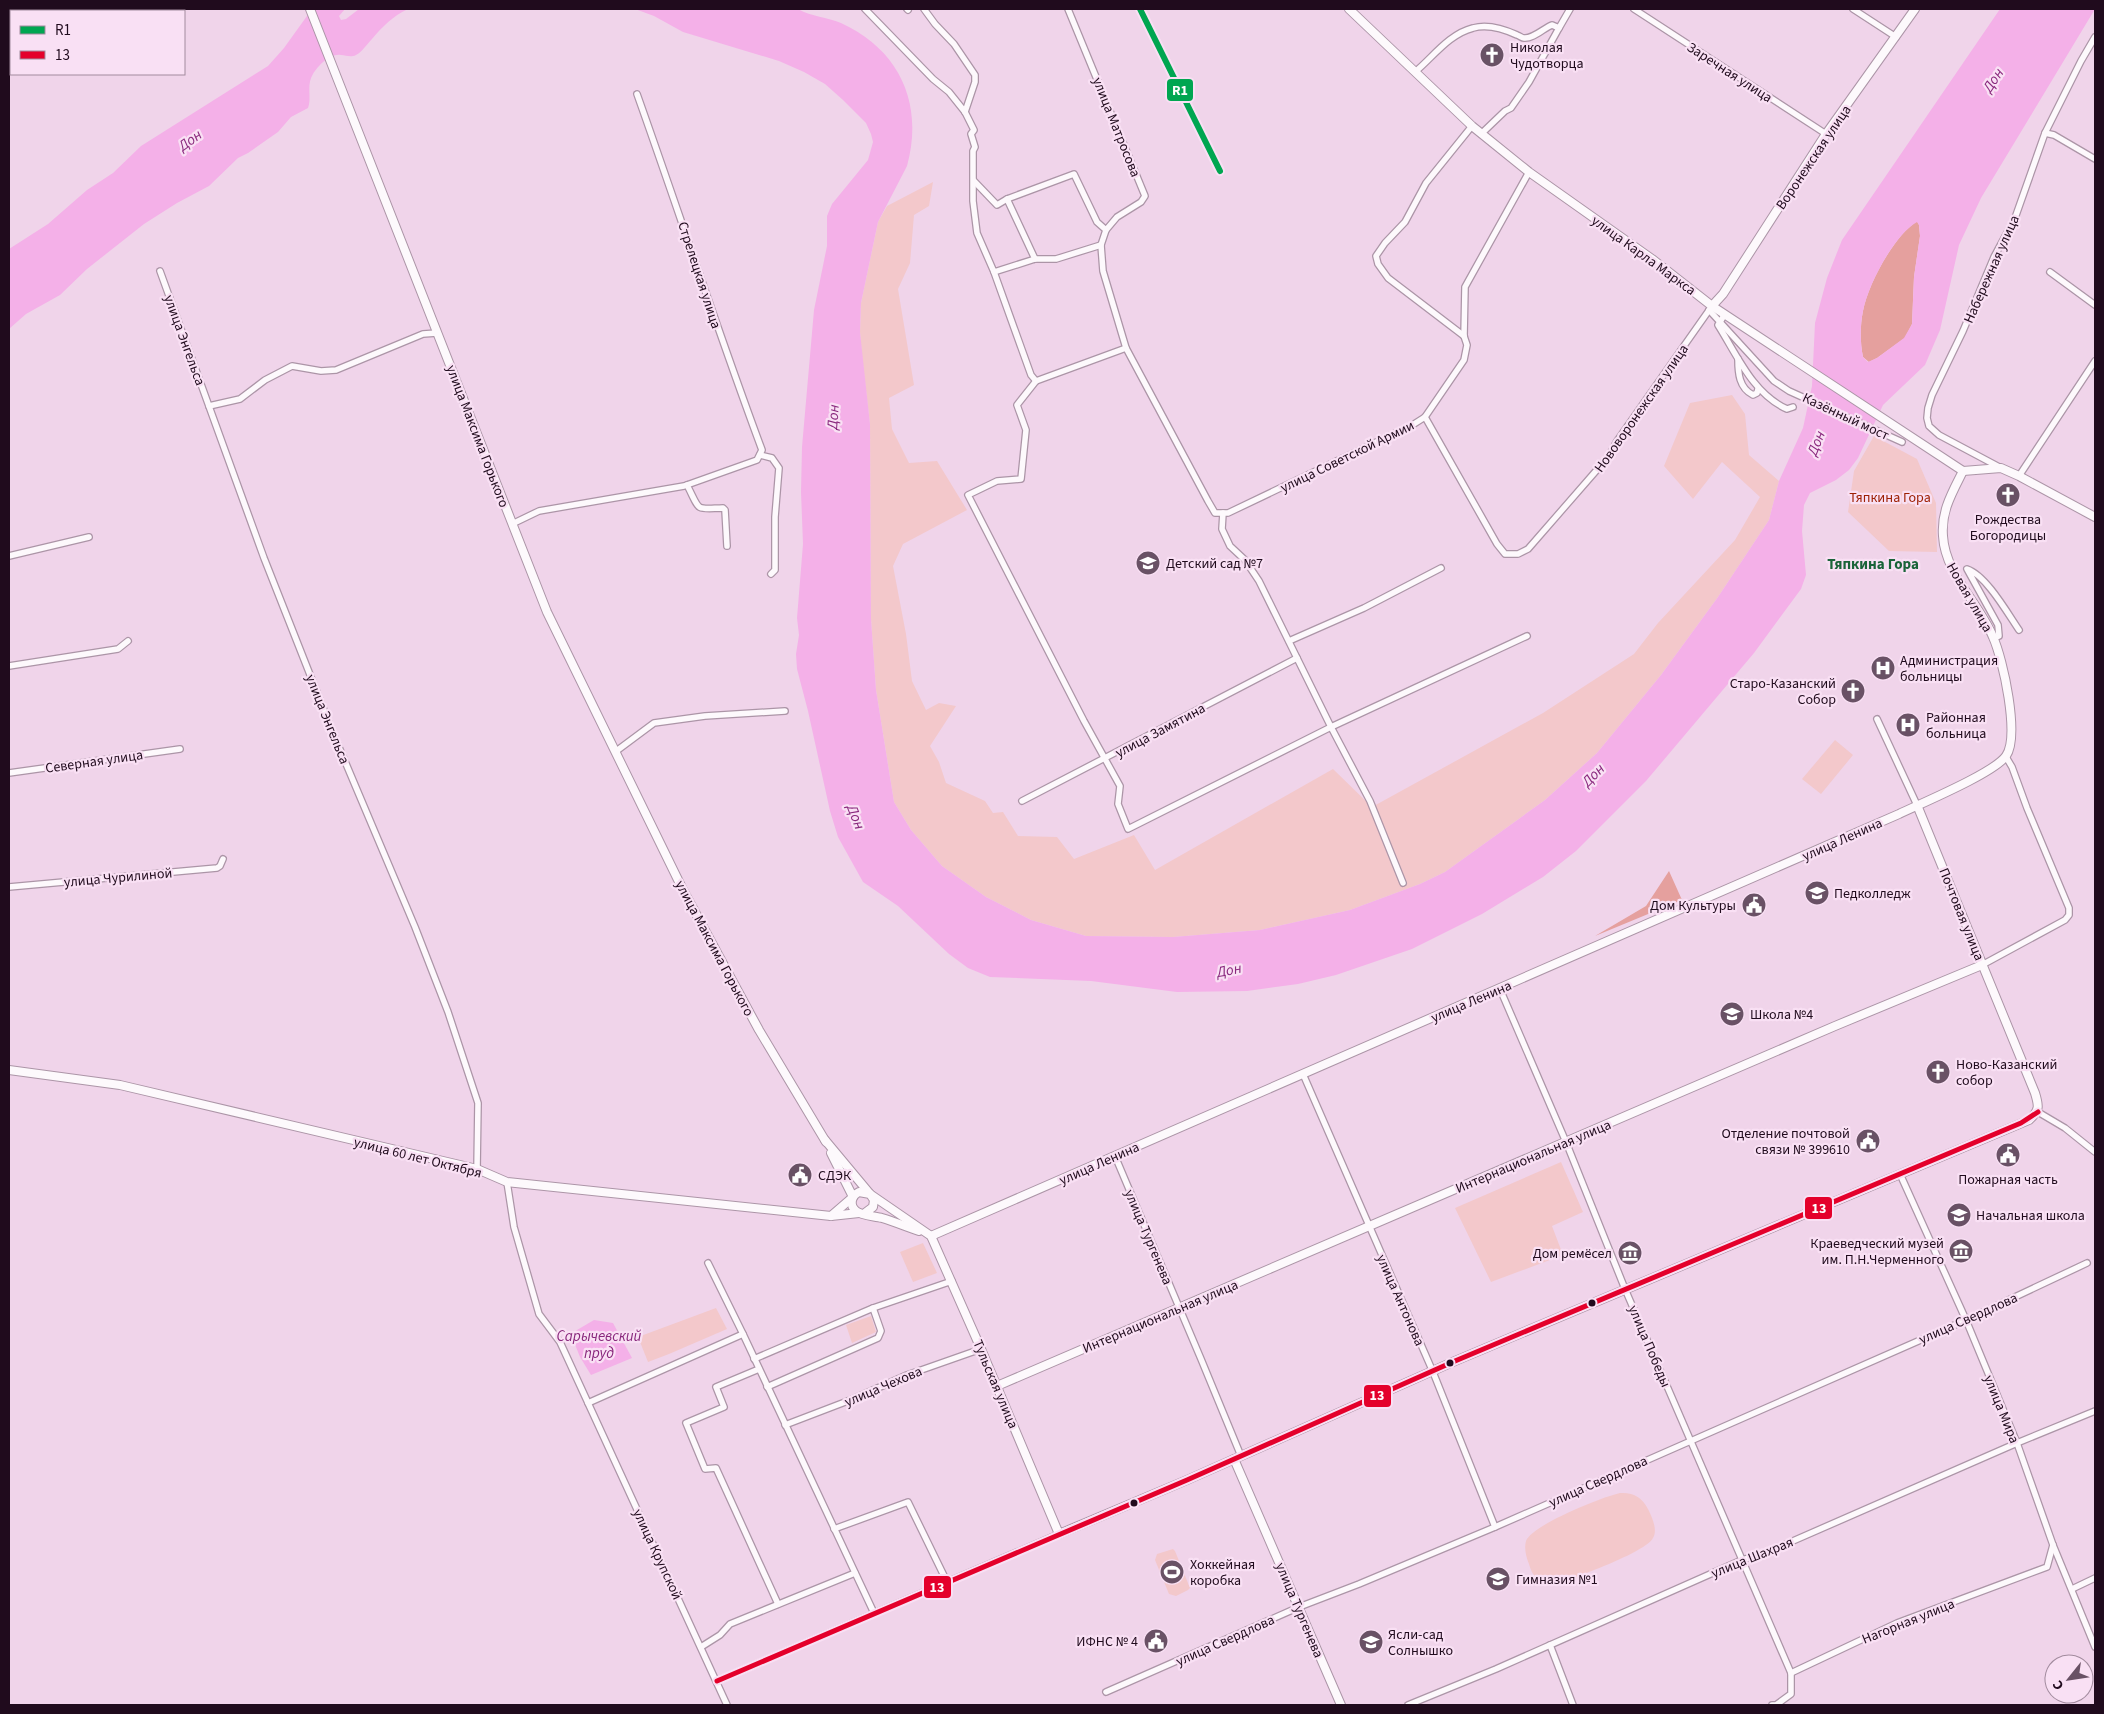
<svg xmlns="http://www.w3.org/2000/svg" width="2104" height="1714" font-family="'Source Sans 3',sans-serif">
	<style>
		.green { fill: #f3c8cb }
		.forest { fill: #e5a09e }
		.water { fill: #f4b0e8; fill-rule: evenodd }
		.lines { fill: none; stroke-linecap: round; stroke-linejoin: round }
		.street-casing { stroke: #ac95a7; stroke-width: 8 }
		.secondary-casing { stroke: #ac95a7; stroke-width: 10 }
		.street { stroke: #fdf9fc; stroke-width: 5.5 }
		.secondary { stroke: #fdf9fc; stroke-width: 8 }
		.bus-1-casing { stroke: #f9e0f4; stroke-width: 9 }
		.bus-1 { stroke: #e4002b; stroke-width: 5 }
		.rail-1-casing { stroke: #f9e0f4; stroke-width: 10 }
		.rail-1 { stroke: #00a651; stroke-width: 6 }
		.bus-dot { fill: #200b1d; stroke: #f9e0f4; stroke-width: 2 }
		.labels { text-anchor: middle; stroke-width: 4.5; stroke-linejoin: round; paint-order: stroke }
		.poi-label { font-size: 14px; fill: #200b1d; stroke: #f9e0f4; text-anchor: start }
		.street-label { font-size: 14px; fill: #200b1d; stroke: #f9e0f4 }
		.park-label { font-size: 14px; fill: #9d2104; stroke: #f9e0f4 }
		.water-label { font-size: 15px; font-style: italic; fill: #89287d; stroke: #f9e0f4 }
		.neighbourhood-label { font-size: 15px; font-weight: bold; fill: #1a6439; stroke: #f9e0f4 }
		.line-badge { stroke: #f9e0f4; stroke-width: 2 }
		.badge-label { font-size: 14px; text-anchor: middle; font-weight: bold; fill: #fff }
	</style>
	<rect width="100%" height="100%" fill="#f0d4ea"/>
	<g class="green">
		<polygon points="933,182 929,206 914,215 910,263 898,289 914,385 889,398 892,429 909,463 937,461 967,510 903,544 893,566 906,634 912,681 926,710 939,703 956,706 930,746 939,762 946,783 985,801 993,813 1003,812 1018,836 1057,837 1074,859 1134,835 1155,870 1333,769 1372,807 1543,713 1634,654 1658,623 1735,540 1760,497 1722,462 1693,499 1664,466 1690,403 1732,395 1745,414 1749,455 1779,481 1769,520 1718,597 1661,675 1597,753 1545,800 1445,872 1420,884 1350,910 1260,930 1173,937 1086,936 1031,920 986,897 942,866 911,830 894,802 876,690 871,619 870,424 862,357 860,332 861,303 878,222 887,206"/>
		<polygon points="1874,436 1917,459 1936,503 1937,552 1889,551 1848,512 1854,471"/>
		<polygon points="1835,740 1853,755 1821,794 1802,779"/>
		<polygon points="1561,1162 1583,1212 1552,1226 1563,1255 1491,1282 1455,1208"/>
		<polygon points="923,1243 937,1273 913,1282 900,1252"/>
		<polygon points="716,1308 727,1329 669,1354 648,1362 638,1337"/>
		<polygon points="871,1316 876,1332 852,1343 846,1325"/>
		<path d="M1620 1493C1633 1492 1642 1497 1648 1509 1652 1517 1658 1530 1653 1538 1645 1553 1575 1577 1556 1585L1548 1586C1537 1581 1532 1575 1529 1564 1526 1557 1524 1548 1526 1541 1532 1525 1602 1497 1620 1493Z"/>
		<polygon points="1173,1549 1175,1551 1190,1588 1188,1590 1176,1596 1169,1594 1155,1560 1157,1554"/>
	</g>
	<g class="forest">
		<path d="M1917 221 1919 225 1920 236 1914 277 1912 324 1905 338 1877 358 1869 362 1863 357C1860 343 1860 325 1863 311 1868 284 1894 236 1917 221Z"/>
		<polygon points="1669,871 1682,900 1595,936 1646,906"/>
	</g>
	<g class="water">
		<path d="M312 9H345L339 16 341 20 346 19 359 9H408C393 16 383 26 372 39 367 44 362 52 356 55 350 58 346 55 341 55 330 53 318 66 313 74 306 85 312 97 308 108L291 117 278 132 248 153 238 158 209 186 177 203 144 224 87 269 60 295 26 314 9 329V249L48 224 87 190 113 173 141 146 268 66 284 48Z"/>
		<path d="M635 9H798C812 17 827 17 841 23 900 50 924 104 907 166L878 222 861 303 860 332 870 424 871 619 876 690 894 802 911 830 942 866 986 897 1031 920 1086 936 1173 937 1260 930 1350 910 1420 884 1445 872 1545 800 1597 753 1661 675 1718 597 1769 520 1779 481 1803 428 1812 386 1815 323 1827 278 1842 240 2000 9H2095L1981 198 1959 245 1940 330 1925 365 1883 405 1858 458 1849 470 1836 480 1810 493 1804 505 1802 531 1806 575 1801 589 1754 653 1646 781 1576 851 1543 877 1482 914 1412 949 1336 975 1298 984 1247 991 1177 992 1091 981 990 977 968 968 949 954 898 906 863 882 838 837 830 811 808 711 797 669 796 654 799 635 797 618 803 544 801 492 802 447 814 310 827 246V216L832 204 868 160 873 142 871 134 866 123 843 100 825 84 804 72 779 61 683 32 654 16ZM1917 222 1919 225 1920 236 1914 277 1912 324 1904 338 1877 358 1868 362 1863 357C1860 343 1860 325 1863 311 1868 285 1894 235 1917 222Z"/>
		<polygon points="594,1320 613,1323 632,1358 591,1375 580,1357 572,1337 577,1330"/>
	</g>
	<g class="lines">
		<defs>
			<g id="street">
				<polyline points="865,9 933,79 949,92 965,112 974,130 971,134 975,147 973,151 973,201 977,233 994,272 1035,259 1056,259 1101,245"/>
				<polyline points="907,9 908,10"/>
				<polyline points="924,9 935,24 954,44 975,75 975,82 965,112"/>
				<polyline points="1068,9 1145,196 1141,202 1117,217 1106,230"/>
				<polyline points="1634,9 1826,134"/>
				<polyline points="1853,9 1896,37"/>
				<path d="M1415 72C1433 57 1449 34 1473 28 1487 24 1504 29 1517 35 1520 36 1522 38 1524 38 1533 39 1544 28 1552 25L1559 28 1570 9"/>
				<polyline points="2045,133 2054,135 2095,159"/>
				<polyline points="1481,134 1505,111 1511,108 1529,82 1559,28"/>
				<polyline points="974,181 997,205 1007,199"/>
				<polyline points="1035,259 1007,199 1074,174 1097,222 1106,230 1101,245 1103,271 1126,348 1208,501 1215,513 1228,513 1414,424 1425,417 1464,360 1467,345 1464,336 1465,287 1529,172"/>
				<polyline points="160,271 264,558 333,733 415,927 448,1012 478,1103 477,1169"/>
				<polyline points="994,272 1031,375 1036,381 1126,348"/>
				<polyline points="2050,272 2095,305"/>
				<polyline points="1709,310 1774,381 1789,391 1902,442"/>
				<path d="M1725 314 1718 325C1737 355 1753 394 1787 409L1793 407"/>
				<polyline points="1464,336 1388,278 1378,264 1376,256 1385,243 1405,222 1426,183 1472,126"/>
				<path d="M1738 359C1738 373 1739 388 1753 395L1757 393 1758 389"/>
				<polyline points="1036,381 1017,405 1026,430 1021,479 997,481 968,495 1084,721 1120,786 1118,804 1128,829 1331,727 1370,801 1403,883"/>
				<polyline points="209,406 240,399 265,380 292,366 321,371 336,370 423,334 437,333"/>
				<polyline points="1425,417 1497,544 1505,554 1518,554 1528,549 1609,456 1617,441 1712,306"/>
				<polyline points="760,455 772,458 779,468 775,517 775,570 771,574"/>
				<polyline points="2001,468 1939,435 1929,426 1927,418 1928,408 1932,395 1963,331 1994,257 2015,218 2045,133 2081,61 2095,37"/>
				<polyline points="2019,476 2095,361"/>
				<path d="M687 485C701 512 694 509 723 508L725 510 727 546"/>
				<polyline points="1223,513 1222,529 1230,546 1245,560 1259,581 1331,727 1527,636"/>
				<path d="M512 524 539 511 684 486 757 460 762 450C718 332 679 212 637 94"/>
				<polyline points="9,556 89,537"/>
				<path d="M1994 638 1999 636 1998 625 1967 569C1986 575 2008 614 2019 630"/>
				<polyline points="1289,641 1364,608 1441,568"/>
				<polyline points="9,666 118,649 128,641"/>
				<polyline points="1877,719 1917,805"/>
				<polyline points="615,752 654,723 705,716 785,711"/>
				<polyline points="9,773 180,749"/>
				<polyline points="1022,801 1297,658"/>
				<polyline points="9,887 217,868 220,866 223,859"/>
				<polyline points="1982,965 2065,920 2069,915 2069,908 2027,808 2012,767 2006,757"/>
				<polyline points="1500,989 1566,1142 1625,1289 1791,1673 1791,1694 1776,1705 1772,1705"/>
				<polyline points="1303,1074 1433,1372 1495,1527"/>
				<polyline points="2038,1112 2065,1128 2095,1152"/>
				<polyline points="1115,1156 1201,1359 1241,1456"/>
				<polyline points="1900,1174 1966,1320 2017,1443 2053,1545 2095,1647"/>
				<polyline points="507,1182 514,1227 539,1314 560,1342 727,1705"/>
				<polyline points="708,1263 743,1334 874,1613"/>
				<polyline points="754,1359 873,1308 952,1281"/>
				<polyline points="759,1369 716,1387 724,1407 686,1423 705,1469 716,1468 778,1604"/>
				<polyline points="767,1387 878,1338 881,1331 873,1308"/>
				<polyline points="588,1403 743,1334"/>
				<polyline points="785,1425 853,1399 907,1375 981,1349"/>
				<polyline points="834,1529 908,1502 947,1582"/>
				<polyline points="2072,1589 2095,1578"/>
				<polyline points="1550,1645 1573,1705"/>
				<polyline points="701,1647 720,1635 730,1624 855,1573"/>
				<polyline points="1791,1673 1897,1623 2047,1567 2053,1545"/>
				<polyline points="717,1681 1059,1534"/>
				<polyline points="1106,1692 1299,1607 1359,1584 1495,1527 1966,1320 2087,1263"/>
				<polyline points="1408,1705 1496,1669 1742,1560 1770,1551 2017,1443 2095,1411"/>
			</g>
			<g id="secondary">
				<polyline points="310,9 547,612 683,890 759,1030 826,1142"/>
				<polyline points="1349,9 1472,126 1529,172 1652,259 1712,306 1963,471"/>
				<polyline points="1712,306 1723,294 1826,134 1915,9"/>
				<polyline points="1963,471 2001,468 2019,476 2095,517"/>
				<polyline points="9,1070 120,1085 477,1169 507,1182 831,1216 859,1213"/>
				<path d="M825 1140 870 1194 931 1236 981 1349 1059 1534 1187 1480 1455 1361 2029 1120C2040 1110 2039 1106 2035 1093L1917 805"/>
				<polyline points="831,1153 853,1197 831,1216"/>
				<path d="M865 1213 873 1207 874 1200 870 1194 859 1192C851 1196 849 1205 856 1211 862 1216 875 1216 882 1218 895 1222 907 1227 919 1231"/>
				<path d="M931 1236 1899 814C1922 803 1994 773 2006 756 2020 736 2003 659 1993 637 1979 603 1945 574 1943 536 1941 511 1952 493 1963 471"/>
				<polyline points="997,1386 1835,1026 1982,965"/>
				<polyline points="1234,1459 1341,1705"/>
			</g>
		</defs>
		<use href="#street" class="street-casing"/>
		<use href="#secondary" class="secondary-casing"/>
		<use href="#street" class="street"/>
		<use href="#secondary" class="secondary"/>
		<defs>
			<polyline id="bus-1" points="717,1681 1187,1480 1455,1361 2021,1123 2038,1112"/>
		</defs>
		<use href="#bus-1" class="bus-1-casing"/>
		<use href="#bus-1" class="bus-1"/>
		<defs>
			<polyline id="rail-1" points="1140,9 1220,171"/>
		</defs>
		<use href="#rail-1" class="rail-1-casing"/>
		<use href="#rail-1" class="rail-1"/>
	</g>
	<defs>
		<symbol id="church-disc" viewBox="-11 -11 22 22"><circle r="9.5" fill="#695165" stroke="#f9e0f4"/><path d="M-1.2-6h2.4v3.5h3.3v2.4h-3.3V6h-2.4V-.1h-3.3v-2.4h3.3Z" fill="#fff"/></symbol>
		<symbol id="school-disc" viewBox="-11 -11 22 22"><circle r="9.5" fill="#695165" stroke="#f9e0f4"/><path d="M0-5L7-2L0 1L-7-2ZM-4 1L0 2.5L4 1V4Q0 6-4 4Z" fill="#fff"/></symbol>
		<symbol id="hospital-disc" viewBox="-11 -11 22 22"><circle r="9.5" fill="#695165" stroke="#f9e0f4"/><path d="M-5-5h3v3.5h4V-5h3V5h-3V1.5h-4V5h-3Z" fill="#fff"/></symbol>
		<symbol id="university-disc" viewBox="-11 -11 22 22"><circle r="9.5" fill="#695165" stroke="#f9e0f4"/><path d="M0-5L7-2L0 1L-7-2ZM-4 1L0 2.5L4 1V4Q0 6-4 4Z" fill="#fff"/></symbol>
		<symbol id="civic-disc" viewBox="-11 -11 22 22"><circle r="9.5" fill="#695165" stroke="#f9e0f4"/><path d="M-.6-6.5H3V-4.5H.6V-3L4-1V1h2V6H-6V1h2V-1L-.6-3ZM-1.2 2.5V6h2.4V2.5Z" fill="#fff"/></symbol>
		<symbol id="museum-disc" viewBox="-11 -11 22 22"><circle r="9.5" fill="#695165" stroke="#f9e0f4"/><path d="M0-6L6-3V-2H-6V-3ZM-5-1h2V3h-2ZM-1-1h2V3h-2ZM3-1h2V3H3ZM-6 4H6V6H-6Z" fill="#fff"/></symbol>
		<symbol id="stadium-disc" viewBox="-11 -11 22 22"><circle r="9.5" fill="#695165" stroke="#f9e0f4"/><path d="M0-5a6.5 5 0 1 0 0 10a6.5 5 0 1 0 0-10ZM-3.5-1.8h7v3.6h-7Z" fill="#fff"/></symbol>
	</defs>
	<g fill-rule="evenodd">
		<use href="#church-disc" x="1478" y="41" width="28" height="28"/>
		<use href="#church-disc" x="1994" y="481" width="28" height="28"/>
		<use href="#school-disc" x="1134" y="549" width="28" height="28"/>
		<use href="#hospital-disc" x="1869" y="654" width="28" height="28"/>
		<use href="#church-disc" x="1839" y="677" width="28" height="28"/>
		<use href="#hospital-disc" x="1894" y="711" width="28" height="28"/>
		<use href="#university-disc" x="1803" y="879" width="28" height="28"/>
		<use href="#civic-disc" x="1740" y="891" width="28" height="28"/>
		<use href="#school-disc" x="1718" y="1000" width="28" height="28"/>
		<use href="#church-disc" x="1924" y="1058" width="28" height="28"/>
		<use href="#civic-disc" x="1854" y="1127" width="28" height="28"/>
		<use href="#civic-disc" x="1994" y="1141" width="28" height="28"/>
		<use href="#civic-disc" x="786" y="1161" width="28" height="28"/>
		<use href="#school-disc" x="1945" y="1201" width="28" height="28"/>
		<use href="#museum-disc" x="1947" y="1237" width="28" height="28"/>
		<use href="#museum-disc" x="1616" y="1239" width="28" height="28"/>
		<use href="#stadium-disc" x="1158" y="1558" width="28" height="28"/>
		<use href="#school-disc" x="1484" y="1565" width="28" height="28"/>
		<use href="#civic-disc" x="1142" y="1627" width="28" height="28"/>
		<use href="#school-disc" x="1357" y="1628" width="28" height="28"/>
	</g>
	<g class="bus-dot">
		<circle cx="1592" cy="1303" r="4.5"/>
		<circle cx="1450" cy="1363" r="4.5"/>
		<circle cx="1134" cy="1503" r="4.5"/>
	</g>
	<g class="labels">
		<g class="poi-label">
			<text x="1510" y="52">Николая<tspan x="1510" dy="16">Чудотворца</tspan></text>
			<text x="2008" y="524" text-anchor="middle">Рождества<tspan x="2008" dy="16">Богородицы</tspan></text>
			<text x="1166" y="568">Детский сад №7</text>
			<text x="1900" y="665">Администрация<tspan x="1900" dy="16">больницы</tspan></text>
			<text x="1836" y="688" text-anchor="end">Старо-Казанский<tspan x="1836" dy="16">Собор</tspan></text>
			<text x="1926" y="722">Районная<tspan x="1926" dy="16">больница</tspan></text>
			<text x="1834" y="898">Педколледж</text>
			<text x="1736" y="910" text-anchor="end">Дом Культуры</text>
			<text x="1750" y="1019">Школа №4</text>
			<text x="1956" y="1069">Ново-Казанский<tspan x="1956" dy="16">собор</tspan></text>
			<text x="1850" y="1138" text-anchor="end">Отделение почтовой<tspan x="1850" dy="16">связи № 399610</tspan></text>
			<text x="818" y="1180">СДЭК</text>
			<text x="2008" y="1184" text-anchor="middle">Пожарная часть</text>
			<text x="1976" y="1220">Начальная школа</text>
			<text x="1944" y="1248" text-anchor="end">Краеведческий музей<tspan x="1944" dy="16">им. П.Н.Черменного</tspan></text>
			<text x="1612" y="1258" text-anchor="end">Дом ремёсел</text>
			<text x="1190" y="1569">Хоккейная<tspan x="1190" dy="16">коробка</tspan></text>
			<text x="1516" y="1584">Гимназия №1</text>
			<text x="1388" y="1639">Ясли-сад<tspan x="1388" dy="16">Солнышко</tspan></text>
			<text x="1138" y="1646" text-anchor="end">ИФНС № 4</text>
		</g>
		<g class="street-label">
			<text transform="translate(1730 72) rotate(33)" y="5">Заречная улица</text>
			<text transform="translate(1117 127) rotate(68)" y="5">улица Матросова</text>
			<text transform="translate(1813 157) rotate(-56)" y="5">Воронежская улица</text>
			<text transform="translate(1644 255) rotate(36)" y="5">улица Карла Маркса</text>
			<text transform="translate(1991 269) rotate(-66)" y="5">Набережная улица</text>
			<text transform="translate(700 275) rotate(72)" y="5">Стрелецкая улица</text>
			<text transform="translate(185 340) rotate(70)" y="5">улица Энгельса</text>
			<text transform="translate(1641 408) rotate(-55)" y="5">Нововоронежская улица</text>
			<text transform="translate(1846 416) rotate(25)" y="5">Казённый мост</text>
			<text transform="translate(478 436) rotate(69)" y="5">улица Максима Горького</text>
			<text transform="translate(1347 456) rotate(-26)" y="5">улица Советской Армии</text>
			<text transform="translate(1970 597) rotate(60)" y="5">Новая улица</text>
			<text transform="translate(328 719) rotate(68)" y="5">улица Энгельса</text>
			<text transform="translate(1160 730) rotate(-28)" y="5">улица Замятина</text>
			<text transform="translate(94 761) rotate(-8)" y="5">Северная улица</text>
			<text transform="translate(1842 839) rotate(-24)" y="5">улица Ленина</text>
			<text transform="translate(118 877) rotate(-5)" y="5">улица Чурилиной</text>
			<text transform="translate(1962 914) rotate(68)" y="5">Почтовая улица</text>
			<text transform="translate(715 948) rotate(62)" y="5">улица Максима Горького</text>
			<text transform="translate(1471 1001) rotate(-23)" y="5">улица Ленина</text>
			<text transform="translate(1533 1156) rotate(-23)" y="5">Интернациональная улица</text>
			<text transform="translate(418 1157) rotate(14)" y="5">улица 60 лет Октября</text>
			<text transform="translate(1099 1163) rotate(-24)" y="5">улица Ленина</text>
			<text transform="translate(1149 1237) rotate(67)" y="5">улица Тургенева</text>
			<text transform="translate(1401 1300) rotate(66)" y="5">улица Антонова</text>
			<text transform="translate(1160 1316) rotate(-23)" y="5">Интернациональная улица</text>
			<text transform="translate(1968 1318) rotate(-24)" y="5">улица Свердлова</text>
			<text transform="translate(1650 1346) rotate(67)" y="5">улица Победы</text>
			<text transform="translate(996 1384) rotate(67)" y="5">Тульская улица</text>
			<text transform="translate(883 1386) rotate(-23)" y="5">улица Чехова</text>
			<text transform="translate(2002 1409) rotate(68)" y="5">улица Мира</text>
			<text transform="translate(1598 1481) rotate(-24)" y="5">улица Свердлова</text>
			<text transform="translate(658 1554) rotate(65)" y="5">улица Крупской</text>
			<text transform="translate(1752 1557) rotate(-22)" y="5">улица Шахрая</text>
			<text transform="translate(1300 1610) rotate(67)" y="5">улица Тургенева</text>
			<text transform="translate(1908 1621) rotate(-22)" y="5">Нагорная улица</text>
			<text transform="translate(1225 1640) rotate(-24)" y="5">улица Свердлова</text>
		</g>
		<g class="park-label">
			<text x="1890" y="502">Тяпкина Гора</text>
		</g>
		<g class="water-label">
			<text transform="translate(1993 80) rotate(-56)" y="5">Дон</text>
			<text transform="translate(190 140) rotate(-36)" y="5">Дон</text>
			<text transform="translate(833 417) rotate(-86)" y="5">Дон</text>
			<text transform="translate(1816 443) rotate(-68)" y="5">Дон</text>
			<text transform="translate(1593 775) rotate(-45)" y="5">Дон</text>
			<text transform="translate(856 817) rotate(69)" y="5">Дон</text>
			<text transform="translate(1229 970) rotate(-11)" y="5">Дон</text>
			<text x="599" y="1341">Сарычевский<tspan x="599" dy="17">пруд</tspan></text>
		</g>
		<g class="neighbourhood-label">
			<text x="1873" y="569">Тяпкина Гора</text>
		</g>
	</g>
	<g class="line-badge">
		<rect x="1166" y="78" width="28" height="24" rx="5" fill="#00a651"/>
		<rect x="1804" y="1196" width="29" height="24" rx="5" fill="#e4002b"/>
		<rect x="1363" y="1384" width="29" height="24" rx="5" fill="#e4002b"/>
		<rect x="923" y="1575" width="29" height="24" rx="5" fill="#e4002b"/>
	</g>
	<g class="badge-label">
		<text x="1180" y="95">R1</text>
		<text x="1819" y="1213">13</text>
		<text x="1377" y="1400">13</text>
		<text x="937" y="1592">13</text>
	</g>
	<rect width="2104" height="1714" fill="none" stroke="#200b1d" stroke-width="20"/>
	<rect x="10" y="10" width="175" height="65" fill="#f9e0f4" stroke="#a28b9e"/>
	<rect x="20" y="26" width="25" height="8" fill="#00a651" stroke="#a28b9e"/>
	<text x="55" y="35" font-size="15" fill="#200b1d">R1</text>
	<rect x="20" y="51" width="25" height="8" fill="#e4002b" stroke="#a28b9e"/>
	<text x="55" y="60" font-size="15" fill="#200b1d">13</text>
	<g transform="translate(2069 1679) rotate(240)"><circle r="24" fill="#f9e0f4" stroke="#a28b9e"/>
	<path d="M0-4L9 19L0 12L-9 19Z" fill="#695165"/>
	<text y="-8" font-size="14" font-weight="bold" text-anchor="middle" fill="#200b1d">С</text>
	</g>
</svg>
